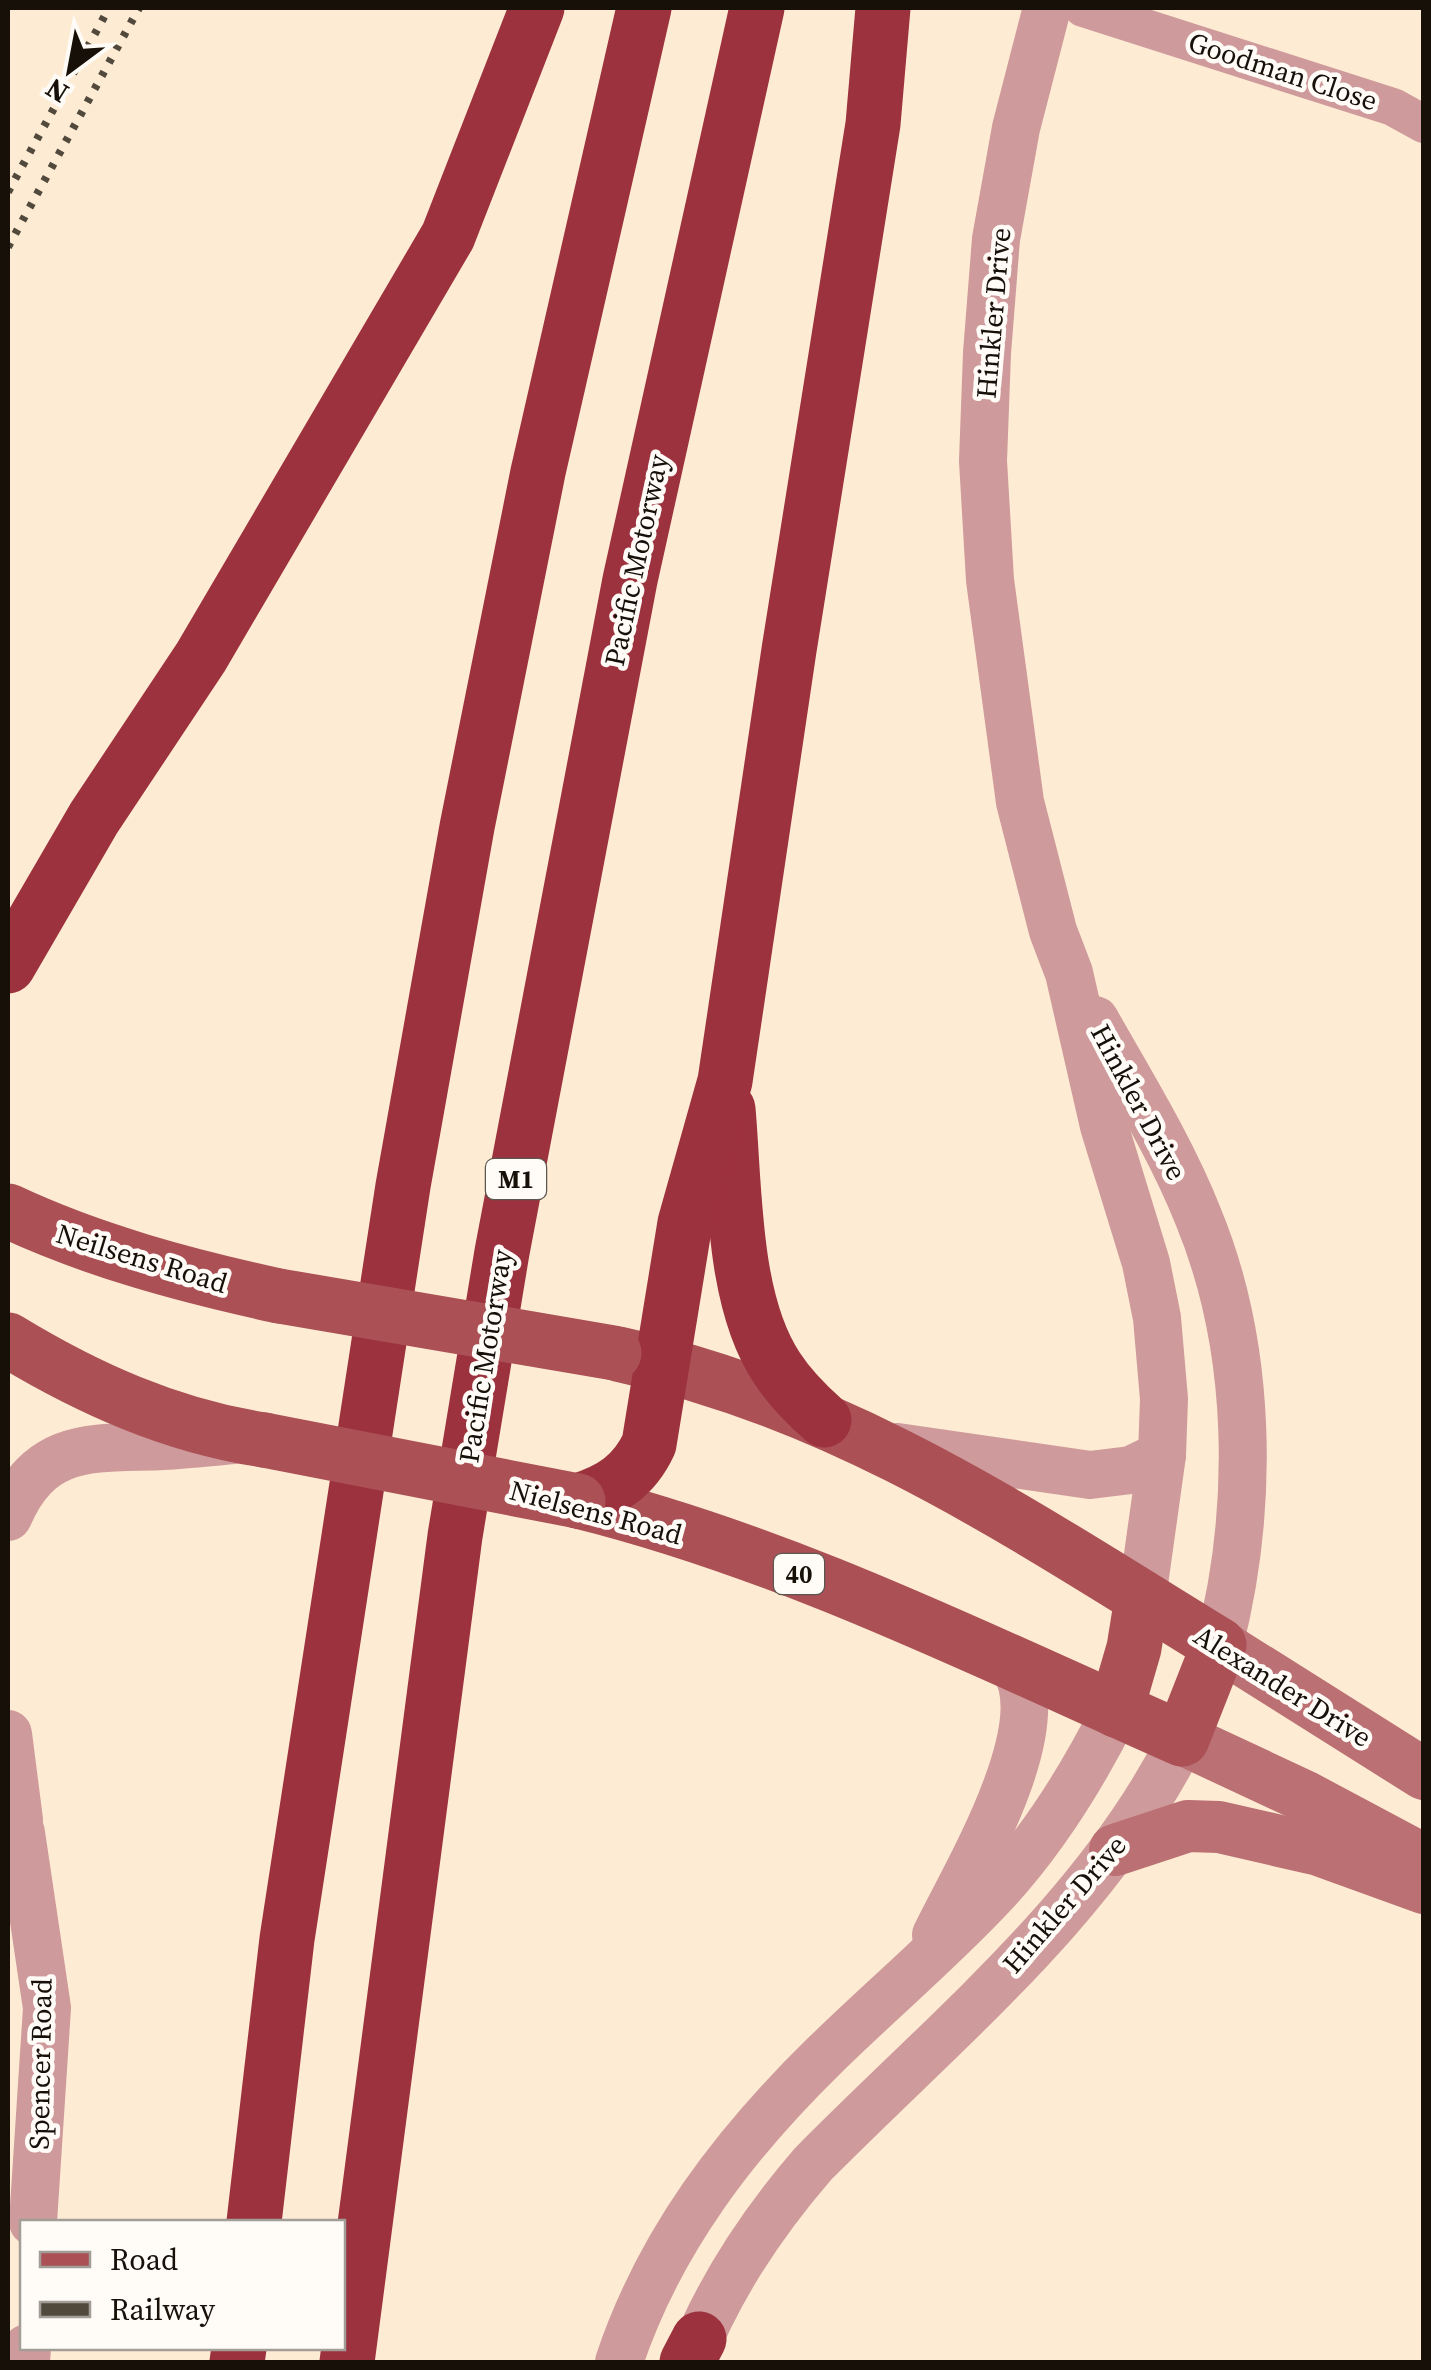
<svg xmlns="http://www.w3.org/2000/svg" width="1431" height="2370" font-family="'Source Serif 4',serif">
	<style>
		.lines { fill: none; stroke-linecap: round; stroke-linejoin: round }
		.minor { stroke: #cf9a9b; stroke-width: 38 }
		.tertiary { stroke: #cf9a9b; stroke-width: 48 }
		.secondary { stroke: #bb7073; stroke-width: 52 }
		.primary { stroke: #ab5156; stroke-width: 55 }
		.motorway { stroke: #9c323e; stroke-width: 55 }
		.rail { stroke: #52493d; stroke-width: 8; stroke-dasharray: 5 10; stroke-linecap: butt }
		.primary-bridge { stroke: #ab5156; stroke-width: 55 }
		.labels { text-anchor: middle; stroke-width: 9; stroke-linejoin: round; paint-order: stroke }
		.shield { fill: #fffbf6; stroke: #5c564f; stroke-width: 2.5 }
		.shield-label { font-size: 25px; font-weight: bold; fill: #161008 }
		.street-label { font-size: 28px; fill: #161008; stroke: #fffbf6 }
	</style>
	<rect width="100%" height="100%" fill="#feebd3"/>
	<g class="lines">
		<polyline class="minor" points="1083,8 1393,107 1424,124"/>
		<g class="tertiary">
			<polyline points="1047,8 1016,128 996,239 987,353 983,461 990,580 1020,802 1053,931 1069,973 1104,1126 1146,1263 1157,1318 1164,1399 1162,1455 1142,1598"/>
			<path d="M1095 1020C1131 1084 1171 1148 1198 1216 1253 1349 1254 1508 1219 1645"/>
			<polyline points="897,1447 1090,1475 1131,1470 1162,1455"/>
			<path d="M8 1517C41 1439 95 1449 164 1446 187 1445 211 1442 234 1440"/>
			<polyline points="8,1734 19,1820"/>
			<polyline points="8,1789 21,1833 47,2008 33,2222"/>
			<path d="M936 1935C965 1875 1056 1726 1013 1665"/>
			<polyline points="26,2362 27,2348"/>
			<path d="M619 2362C659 2242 734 2144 824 2056 880 2001 941 1950 994 1893 1045 1838 1083 1776 1116 1710"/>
			<path d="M690 2362C718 2289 762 2223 813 2164 944 2031 1097 1909 1182 1739"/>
		</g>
		<g class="secondary">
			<polyline points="1219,1645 1424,1774"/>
			<polyline points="1182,1739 1304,1796 1422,1859"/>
			<polyline points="1115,1850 1188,1826 1219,1827 1319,1850 1424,1888"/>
		</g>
		<g class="primary">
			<path d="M8 1211C93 1251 187 1276 279 1296"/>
			<path d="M8 1340C87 1388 171 1426 264 1440"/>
			<path d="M578 1501C788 1553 985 1652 1182 1739L1219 1645C1025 1526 846 1403 618 1354"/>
			<polyline points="1116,1710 1134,1648 1142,1598"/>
		</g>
		<g class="motorway">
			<polyline points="8,966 94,818 201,657 448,236 537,8"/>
			<path d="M728 1109C735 1187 732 1301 777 1368 790 1388 807 1405 824 1420"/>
			<path d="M578 1501C612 1490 634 1476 649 1444L685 1223 725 1081 789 650 873 124 883 8"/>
			<polyline points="254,2222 287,1939 403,1186 467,827 538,472 644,8"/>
			<polyline points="237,2362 239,2348"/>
			<polyline points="347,2362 455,1536 502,1252 630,580 757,8"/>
			<polyline points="687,2362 699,2339"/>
		</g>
		<g class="rail">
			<polyline points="8,192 109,8"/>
			<polyline points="8,247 139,8"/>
		</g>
		<g class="primary-bridge">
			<polyline points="279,1296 614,1353"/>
			<polyline points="264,1440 578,1501"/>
		</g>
	</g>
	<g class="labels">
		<g class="shield">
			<rect x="486" y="1159" width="60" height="40" rx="8"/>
			<rect x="774" y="1554" width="50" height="40" rx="8"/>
		</g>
		<g class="shield-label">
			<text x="516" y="1188">M1</text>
			<text x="799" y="1583">40</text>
		</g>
		<g class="street-label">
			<text transform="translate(1283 71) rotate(18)" y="10">Goodman Close</text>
			<text transform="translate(993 313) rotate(-85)" y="10">Hinkler Drive</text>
			<text transform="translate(636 560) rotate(-78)" y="10">Pacific Motorway</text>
			<text transform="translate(1139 1102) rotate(62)" y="10">Hinkler Drive</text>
			<text transform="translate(142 1258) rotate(17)" y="10">Neilsens Road</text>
			<text transform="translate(485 1356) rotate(-81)" y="10">Pacific Motorway</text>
			<text transform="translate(596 1512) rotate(15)" y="10">Nielsens Road</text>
			<text transform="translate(1283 1686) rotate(32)" y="10">Alexander Drive</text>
			<text transform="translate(1064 1904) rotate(-49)" y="10">Hinkler Drive</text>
			<text transform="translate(40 2064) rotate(-89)" y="10">Spencer Road</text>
		</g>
	</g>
	<rect width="1431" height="2370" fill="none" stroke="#161008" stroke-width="20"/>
	<rect x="20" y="2220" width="325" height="130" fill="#fffbf6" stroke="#a29d97" stroke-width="2.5"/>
	<rect x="40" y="2252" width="50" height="15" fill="#ab5156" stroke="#a29d97" stroke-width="2.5"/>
	<text x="110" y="2270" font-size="30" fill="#161008">Road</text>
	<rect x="40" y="2302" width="50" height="15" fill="#52493d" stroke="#a29d97" stroke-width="2.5"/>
	<text x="110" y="2320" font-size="30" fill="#161008">Railway</text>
	<g transform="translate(70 70) rotate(212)" stroke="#fffbf6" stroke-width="8" paint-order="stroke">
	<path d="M0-8L18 38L0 25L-18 38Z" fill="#161008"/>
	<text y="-15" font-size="28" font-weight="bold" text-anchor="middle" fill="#161008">N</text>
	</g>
</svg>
